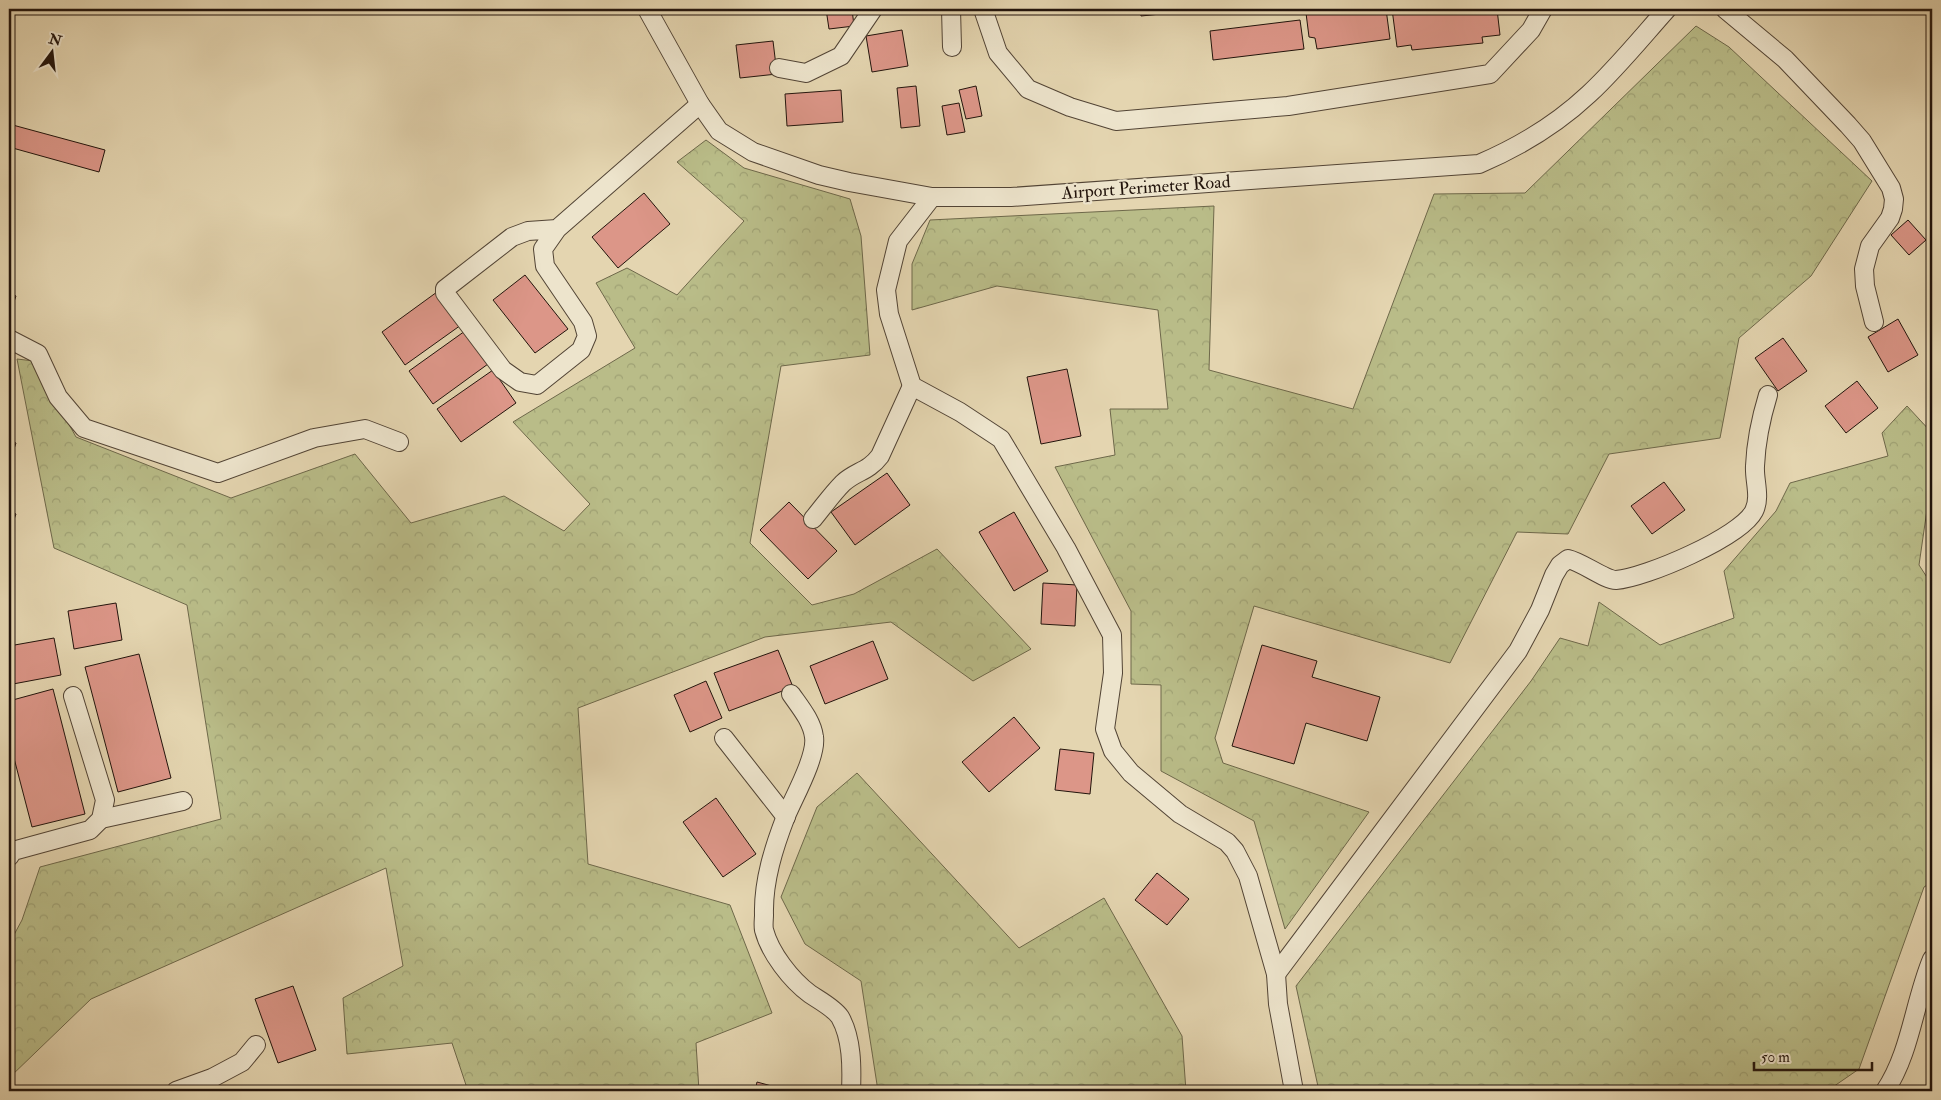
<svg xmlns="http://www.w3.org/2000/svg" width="1941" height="1100" font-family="'IM FELL Double Pica',serif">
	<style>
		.forest { fill: url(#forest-crowns); stroke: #6e684a }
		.building { fill: #dc9688; stroke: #22140c }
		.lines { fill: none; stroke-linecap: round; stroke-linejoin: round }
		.minor-casing { stroke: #524435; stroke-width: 20 }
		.minor { stroke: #ede4cc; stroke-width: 18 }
		.labels { text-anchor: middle; stroke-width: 4.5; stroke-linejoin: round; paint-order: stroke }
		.street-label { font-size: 18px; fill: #22140c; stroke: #ede4cc }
	</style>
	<defs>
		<pattern id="forest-crowns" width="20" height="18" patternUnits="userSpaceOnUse" patternTransform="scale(1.25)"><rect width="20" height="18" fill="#b9bc88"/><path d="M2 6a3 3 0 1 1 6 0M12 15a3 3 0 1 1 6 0" fill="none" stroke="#9fa174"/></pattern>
	</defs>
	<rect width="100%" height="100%" fill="#e4d5b0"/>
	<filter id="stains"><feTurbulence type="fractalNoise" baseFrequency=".004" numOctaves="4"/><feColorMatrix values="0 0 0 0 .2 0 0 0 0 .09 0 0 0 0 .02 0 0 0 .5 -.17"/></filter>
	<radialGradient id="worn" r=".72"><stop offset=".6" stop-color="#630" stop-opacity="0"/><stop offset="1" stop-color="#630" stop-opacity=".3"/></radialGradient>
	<g class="forest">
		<polygon points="1696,26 1729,47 1872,181 1811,276 1739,338 1720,438 1609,454 1568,534 1517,532 1450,663 1254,606 1215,738 1223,763 1369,812 1285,929 1254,821 1161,771 1161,685 1131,684 1131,611 1055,467 1115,455 1110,409 1168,409 1158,310 997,286 912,310 912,264 930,220 1214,206 1209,370 1353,409 1434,194 1525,193"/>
		<polygon points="706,140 744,168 850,199 861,236 870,355 781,366 750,543 812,605 854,594 937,549 1031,649 973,681 891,622 765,637 578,708 588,864 730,905 772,1013 696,1043 699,1091 468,1091 452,1043 347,1054 343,998 403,966 386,868 91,999 9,1078 9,944 22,920 40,867 221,819 187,605 54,548 17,359 34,361 76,437 231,498 355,454 411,523 504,496 564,531 590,504 513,422 635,348 596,283 627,268 677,295 744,221 677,162"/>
		<polygon points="1907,406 1932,433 1932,475 1919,565 1932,585 1932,882 1924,887 1859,1069 1827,1091 1319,1091 1296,986 1531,681 1560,638 1588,646 1599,602 1660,645 1734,618 1724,571 1776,511 1790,483 1888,456 1882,433"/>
		<polygon points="857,773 1019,948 1104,898 1182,1036 1186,1091 878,1091 861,981 805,944 781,897 817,807"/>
	</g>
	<g class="building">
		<polygon points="826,9 852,9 854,26 829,29"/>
		<polygon points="1140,9 1210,9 1141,16"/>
		<polygon points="1338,9 1386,9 1390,39 1317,49 1315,38 1309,37 1306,13"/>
		<polygon points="1392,9 1497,9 1500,35 1482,37 1483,43 1412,50 1411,45 1397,47"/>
		<polygon points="1300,20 1304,49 1213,60 1210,31"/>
		<polygon points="902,30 908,66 872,72 866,36"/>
		<polygon points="773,41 777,74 740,78 736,45"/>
		<polygon points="916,86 920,126 901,128 897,88"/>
		<polygon points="976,86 982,116 966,119 959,90"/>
		<polygon points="841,90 843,122 787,126 785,94"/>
		<polygon points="959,103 965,132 947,135 942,106"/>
		<polygon points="9,124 105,150 99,172 9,147"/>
		<polygon points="644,193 670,224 618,268 592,237"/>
		<polygon points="1908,220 1926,240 1909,255 1891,235"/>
		<polygon points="525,275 568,329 535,353 493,300"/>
		<polygon points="437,292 461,325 405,365 382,332"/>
		<polygon points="9,293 16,296 9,316"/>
		<polygon points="1898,319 1918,355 1888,372 1868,337"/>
		<polygon points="465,331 488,364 433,404 409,371"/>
		<polygon points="1783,338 1807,371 1778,391 1755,358"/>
		<polygon points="1067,369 1081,436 1041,444 1027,377"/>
		<polygon points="493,370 516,403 461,442 437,409"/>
		<polygon points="1857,381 1878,408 1846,433 1825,406"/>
		<polygon points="9,440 16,443 9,464"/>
		<polygon points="887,473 910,505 855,545 831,512"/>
		<polygon points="1664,482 1685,510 1652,534 1631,506"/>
		<polygon points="789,502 837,551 808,579 760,530"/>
		<polygon points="9,511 16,514 9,533"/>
		<polygon points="1014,512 1048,571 1014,591 979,532"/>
		<polygon points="1043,583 1077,585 1075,626 1041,624"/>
		<polygon points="116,603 122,640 74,649 68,611"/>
		<polygon points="54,638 61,675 13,684 9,660 9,646"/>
		<polygon points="873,641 888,679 825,704 810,666"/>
		<polygon points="1262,645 1317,661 1312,677 1380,697 1367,741 1306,723 1294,764 1232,746"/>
		<polygon points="778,650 793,687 729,711 714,673"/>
		<polygon points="139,654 171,778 118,792 85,667"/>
		<polygon points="706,681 722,718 690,732 674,695"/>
		<polygon points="53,689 85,814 32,827 9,739 9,701"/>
		<polygon points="1014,717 1040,748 989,792 962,762"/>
		<polygon points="1060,749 1094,753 1090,794 1055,790"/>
		<polygon points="716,798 756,854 723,877 683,822"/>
		<polygon points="1157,873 1189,899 1167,925 1135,900"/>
		<polygon points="293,986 316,1050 278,1063 255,999"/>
		<polygon points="757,1082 790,1091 755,1091"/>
	</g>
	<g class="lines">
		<defs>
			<g id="minor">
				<path d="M647 9 700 104 719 131 753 152 819 175 849 182 932 197H1011L1479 164C1519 147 1557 124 1589 94 1617 68 1642 37 1667 9"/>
				<polyline points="951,9 952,47"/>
				<polyline points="983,9 998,53 1028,89 1070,107 1116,121 1288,106 1490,74 1531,30 1543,9"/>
				<polyline points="1725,9 1785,59 1848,125 1862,141 1891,188 1894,199 1893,209 1890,218 1870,246 1864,269 1865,286 1874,322"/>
				<polyline points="779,68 806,73 841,56 873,9"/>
				<polyline points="932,197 898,241 886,290 889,314 912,386 960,412 1001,439 1066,548 1112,635 1113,673 1105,729 1113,751 1131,773 1180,814 1227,842 1235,851 1248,876 1276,974 1278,1004 1294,1091"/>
				<polyline points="557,229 528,231 512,237 445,289 445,293 503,370 520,382 537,385 581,350 587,336 583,322 545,266 543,249 557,229 700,104"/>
				<polyline points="9,339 38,354 58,397 84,428 218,473 314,438 365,429 399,442"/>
				<path d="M813 519C823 507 832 494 843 483 856 471 868 472 880 456L912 386"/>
				<path d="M791 694C800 707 812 721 814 737 817 756 794 797 786 816 774 847 763 881 764 915 764 919 763 925 764 930 770 953 791 980 810 994 819 1000 834 1008 840 1017 852 1038 852 1067 851 1091"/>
				<polyline points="724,738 786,817"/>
				<polyline points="101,819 183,801"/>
				<polyline points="9,857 13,851 90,830 101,819 105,800 73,696"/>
				<path d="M1276 974 1518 651 1540 610 1554 575 1560 565 1568 559C1582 562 1605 580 1616 580 1645 578 1741 537 1754 511 1761 497 1754 480 1755 466 1756 441 1761 418 1768 395"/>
				<polyline points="176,1091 212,1078 242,1062 256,1045"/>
				<path d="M1885 1091C1911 1052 1914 1002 1932 959"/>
			</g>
		</defs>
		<use href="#minor" class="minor-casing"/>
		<use href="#minor" class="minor"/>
	</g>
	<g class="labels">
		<g class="street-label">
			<text transform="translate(1146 187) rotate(-4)" y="6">Airport Perimeter Road</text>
		</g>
	</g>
	<rect width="1941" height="1100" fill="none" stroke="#e4d5b0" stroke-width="30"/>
	<rect x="10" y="10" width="1921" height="1080" fill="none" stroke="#22140c" stroke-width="2.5"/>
	<rect x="15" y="15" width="1911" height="1070" fill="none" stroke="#22140c"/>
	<g transform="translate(52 52) rotate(15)" stroke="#ede4cc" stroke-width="4" paint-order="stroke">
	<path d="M0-4L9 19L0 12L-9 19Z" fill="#22140c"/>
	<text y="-8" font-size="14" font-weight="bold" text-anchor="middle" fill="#22140c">N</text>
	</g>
	<path d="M1754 1062v8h118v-8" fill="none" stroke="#22140c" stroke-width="2.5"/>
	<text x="1761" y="1062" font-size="15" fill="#22140c" stroke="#ede4cc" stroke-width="4" paint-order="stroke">50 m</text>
	<rect width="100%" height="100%" filter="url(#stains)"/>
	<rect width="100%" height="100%" fill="url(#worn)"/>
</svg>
